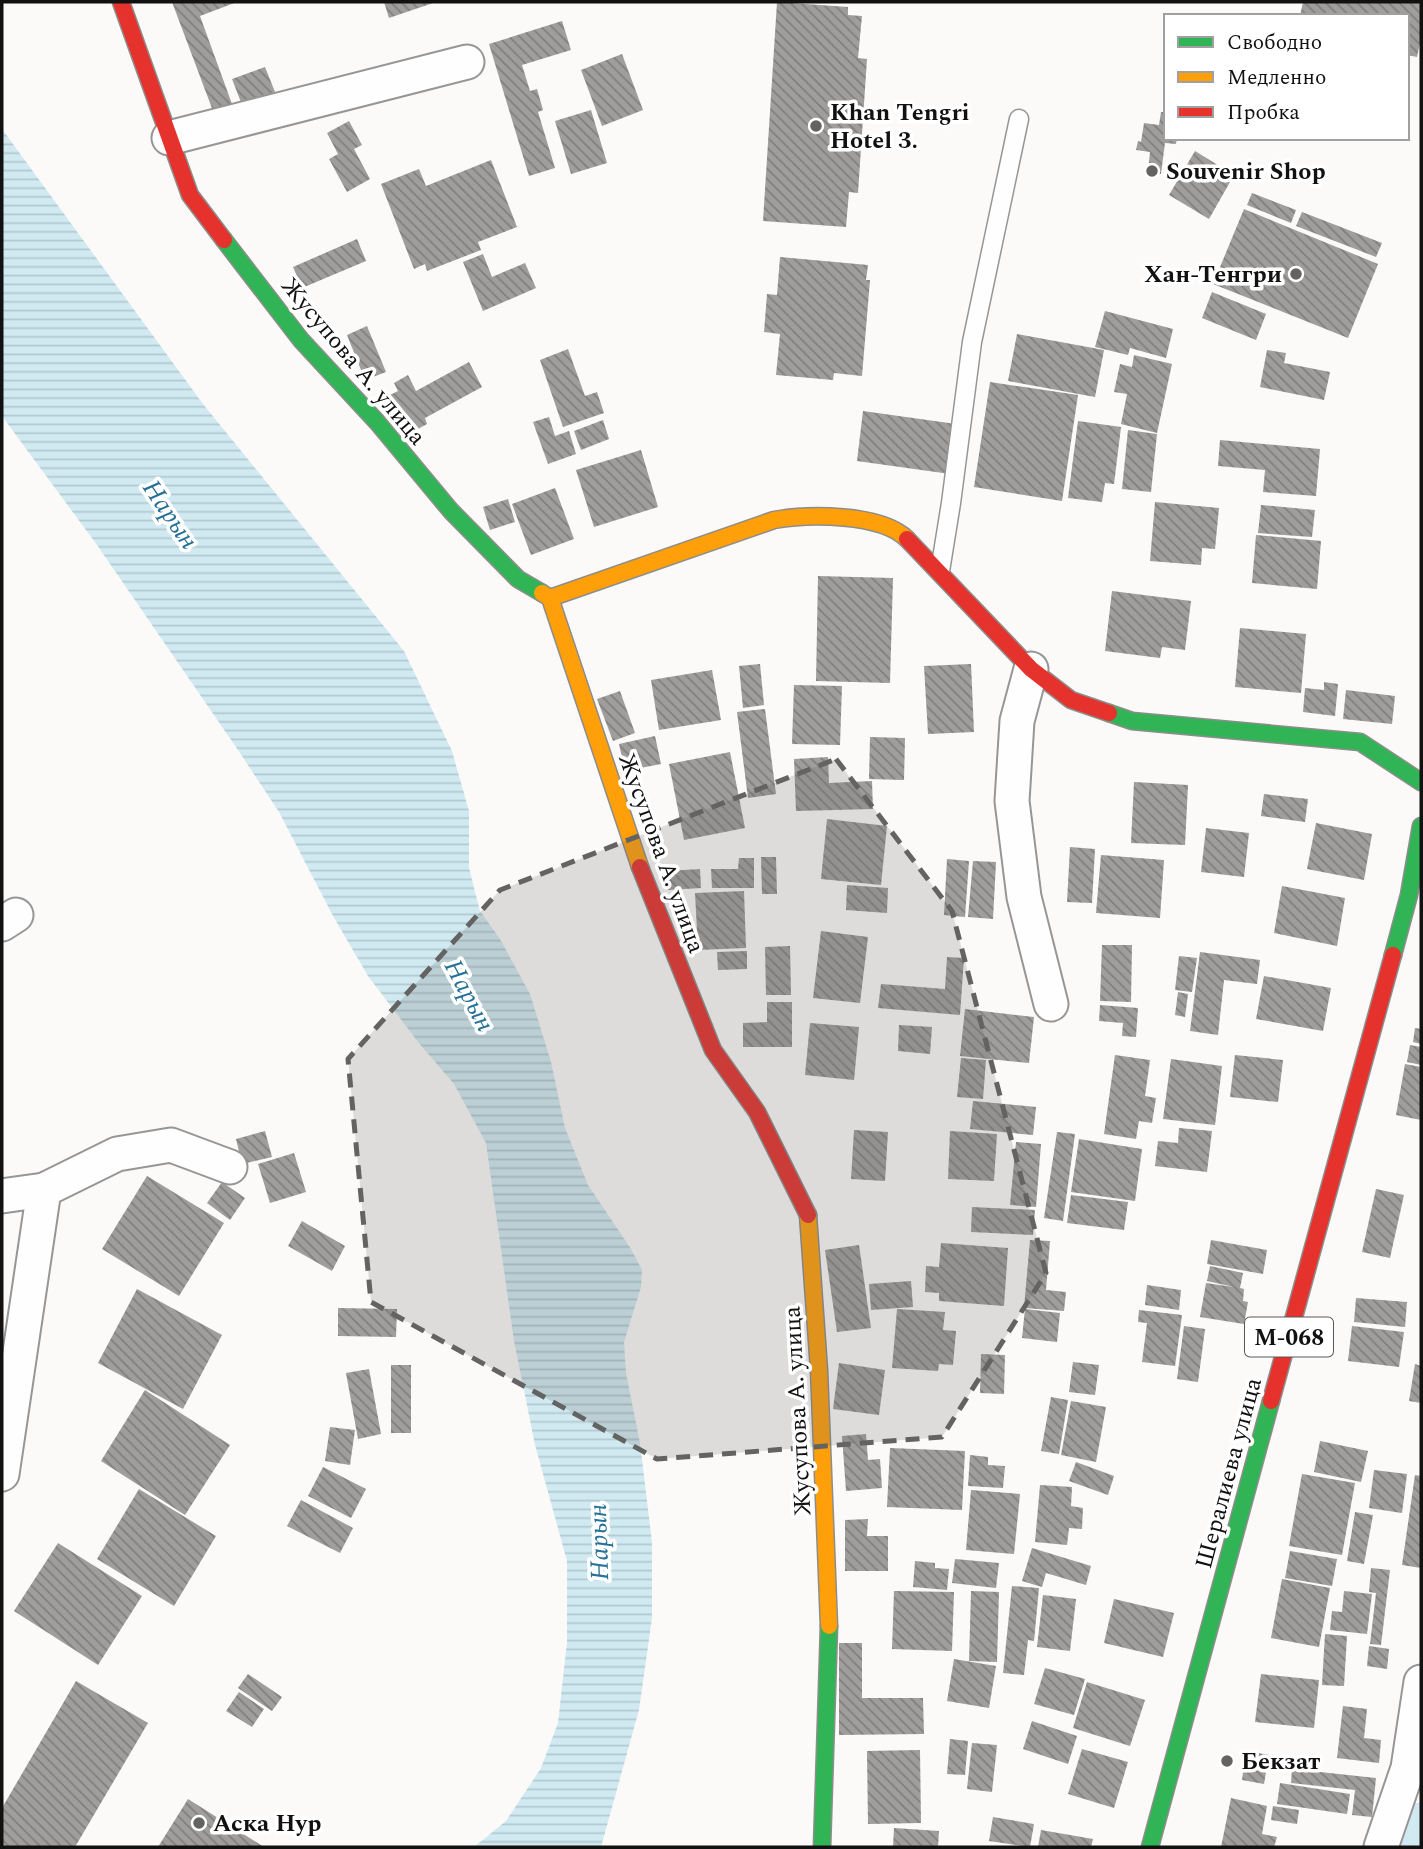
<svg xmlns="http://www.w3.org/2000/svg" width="1423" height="1849" font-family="Spectral,serif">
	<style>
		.water { fill: url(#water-rules) }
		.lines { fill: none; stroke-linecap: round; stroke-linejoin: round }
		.canal { stroke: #d1eaf2; stroke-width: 35 }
		.building { fill: url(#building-back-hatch) }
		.lane-casing { stroke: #979695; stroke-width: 21 }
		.street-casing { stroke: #979695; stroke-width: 37 }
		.fast-casing { stroke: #8d8d8c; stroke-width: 19 }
		.slow-casing { stroke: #8d8d8c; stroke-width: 19 }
		.jam-casing { stroke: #8d8d8c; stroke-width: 19 }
		.lane { stroke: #fffefe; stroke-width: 18 }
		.street { stroke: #fffefe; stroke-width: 33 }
		.fast { stroke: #30b455; stroke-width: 16 }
		.slow { stroke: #ff9f0a; stroke-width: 16 }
		.jam { stroke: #e5322d; stroke-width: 16 }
		.marked { fill: #636362; fill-opacity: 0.2; stroke: #636362; stroke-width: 5; stroke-dasharray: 14 9; stroke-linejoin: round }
		.poi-dot { fill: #636362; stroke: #fff; stroke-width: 2.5 }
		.labels { text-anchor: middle; stroke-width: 7; stroke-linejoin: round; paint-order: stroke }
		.shield { fill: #fff; stroke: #585858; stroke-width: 2 }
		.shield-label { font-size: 23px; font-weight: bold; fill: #111 }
		.poi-label { font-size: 24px; font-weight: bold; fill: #111; stroke: #fff; text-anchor: start }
		.street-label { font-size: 24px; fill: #111; stroke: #fff }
		.water-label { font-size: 26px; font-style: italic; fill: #267197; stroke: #fff }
	</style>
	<defs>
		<pattern id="water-rules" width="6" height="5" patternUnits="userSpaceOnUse" patternTransform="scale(1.75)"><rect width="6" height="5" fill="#d1eaf2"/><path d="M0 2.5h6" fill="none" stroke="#b2c8ce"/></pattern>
		<pattern id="building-back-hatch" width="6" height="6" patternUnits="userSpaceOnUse" patternTransform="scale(1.75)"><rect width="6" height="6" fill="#a09e9c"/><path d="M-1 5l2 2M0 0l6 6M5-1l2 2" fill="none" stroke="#817f7e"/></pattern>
	</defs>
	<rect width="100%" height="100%" fill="#fcfaf8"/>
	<polygon class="water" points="2,129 203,404 404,651 452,751 469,811 469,868 480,911 500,939 530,994 551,1062 565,1128 588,1185 631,1249 642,1270 641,1287 624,1342 626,1373 640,1443 652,1542 652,1618 639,1710 601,1847 474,1847 506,1821 541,1768 558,1723 567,1642 567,1561 535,1445 514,1341 486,1143 454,1084 418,1042 368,976 333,916 279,812 238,750 97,545 2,416"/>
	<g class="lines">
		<polyline class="canal" points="1412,1847 1421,1820"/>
	</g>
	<g class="building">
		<polygon points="172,2 237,2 200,16 232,104 213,111"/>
		<polygon points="384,2 436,2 389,18"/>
		<polygon points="777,2 848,7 848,15 862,16 858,58 867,59 858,193 849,192 846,227 763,221"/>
		<polygon points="1303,2 1421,2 1421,38 1417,57 1407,55 1407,16 1300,16"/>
		<polygon points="562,21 571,50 522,65 530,91 537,89 543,110 538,112 555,168 529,176 489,44"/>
		<polygon points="622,54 643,110 602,126 581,70"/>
		<polygon points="265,67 275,92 242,105 232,79"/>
		<polygon points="591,110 607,163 571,174 555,121"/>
		<polygon points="1161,112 1166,112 1166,138 1177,138 1176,144 1165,143 1161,174 1148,172 1150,152 1136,150 1138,141 1141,142 1144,123 1159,125"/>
		<polygon points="349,121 362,145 354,149 370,179 347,192 329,159 338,154 327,133"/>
		<polygon points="1195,151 1234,175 1209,219 1169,195"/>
		<polygon points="491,160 517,227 478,242 481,250 427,271 425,264 414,269 381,184 419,169 426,186"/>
		<polygon points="1252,193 1296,210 1291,223 1247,205"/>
		<polygon points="1244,209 1378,264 1348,338 1213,284"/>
		<polygon points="1302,212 1382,243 1376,257 1296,226"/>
		<polygon points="357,239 366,261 302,288 293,267"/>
		<polygon points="483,254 492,277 525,263 536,288 483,311 463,262"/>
		<polygon points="780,257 868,265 866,280 870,280 862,376 834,373 833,380 776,375 780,334 764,332 767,294 777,295"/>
		<polygon points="1212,292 1266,314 1256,340 1202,318"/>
		<polygon points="1105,311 1173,329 1166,358 1130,348 1128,355 1095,347"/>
		<polygon points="367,326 386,372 365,380 347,335"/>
		<polygon points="1017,334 1104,350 1095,397 1008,381"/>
		<polygon points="568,349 585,396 597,392 604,413 563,427 540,360"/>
		<polygon points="1267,350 1286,353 1284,363 1330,372 1324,400 1260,387"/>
		<polygon points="1134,355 1172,364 1157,433 1121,424 1127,394 1114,392 1120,364 1132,367"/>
		<polygon points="469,362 482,387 425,418 427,424 409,434 388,396 398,391 394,383 408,375 416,391"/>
		<polygon points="990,382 1078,395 1062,501 974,487"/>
		<polygon points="863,411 956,424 950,474 857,461"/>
		<polygon points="549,417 555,436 569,431 576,454 548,464 533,422"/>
		<polygon points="603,420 609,439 581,450 574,431"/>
		<polygon points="1078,421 1121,427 1114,484 1105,483 1102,502 1068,498"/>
		<polygon points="1128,430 1157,434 1151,492 1122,489"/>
		<polygon points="1220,440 1320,449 1316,496 1263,492 1265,470 1218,466"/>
		<polygon points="641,450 658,507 594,527 576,470"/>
		<polygon points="555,488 574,539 531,555 512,504"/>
		<polygon points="508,499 515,522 490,530 483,507"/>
		<polygon points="1155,502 1219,508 1215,549 1202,548 1201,565 1150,561"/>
		<polygon points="1261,505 1315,510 1312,537 1258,533"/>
		<polygon points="1256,535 1321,541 1317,589 1252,583"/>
		<polygon points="818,576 893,578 890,683 816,681"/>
		<polygon points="1112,591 1191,601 1185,650 1162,647 1160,658 1105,651"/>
		<polygon points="1240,628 1306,634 1301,693 1235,687"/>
		<polygon points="760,664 764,705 743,708 739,666"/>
		<polygon points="971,664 974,732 928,734 924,666"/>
		<polygon points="712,670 721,720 659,730 651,680"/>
		<polygon points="1324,682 1338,684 1335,716 1303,712 1305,688 1324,690"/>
		<polygon points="794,685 842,686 840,745 792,744"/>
		<polygon points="1346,690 1395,696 1392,724 1343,719"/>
		<polygon points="620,691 635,733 613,741 597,699"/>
		<polygon points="765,709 776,794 748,798 737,712"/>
		<polygon points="655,736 661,764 625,771 619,744"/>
		<polygon points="870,737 905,738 904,780 869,779"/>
		<polygon points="730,752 745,828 684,840 669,764"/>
		<polygon points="828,757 829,783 872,781 873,809 796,811 794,759"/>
		<polygon points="1134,782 1188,785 1185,845 1131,843"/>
		<polygon points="1264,794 1308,799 1305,822 1261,816"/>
		<polygon points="827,819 887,826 881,885 821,879"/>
		<polygon points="1316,823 1372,834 1364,880 1307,869"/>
		<polygon points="1206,828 1249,833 1244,877 1201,872"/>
		<polygon points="1070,847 1095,849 1092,903 1067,902"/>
		<polygon points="1101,855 1164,860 1160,918 1096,913"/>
		<polygon points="761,857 776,857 777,894 762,894"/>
		<polygon points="739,858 754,858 754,888 712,888 711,869 738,869"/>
		<polygon points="947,859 969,861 965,917 944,915"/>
		<polygon points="973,861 996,862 993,919 968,917"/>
		<polygon points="700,869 701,888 668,890 667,871"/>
		<polygon points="847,885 888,888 887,913 846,910"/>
		<polygon points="1282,886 1345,898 1337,946 1274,933"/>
		<polygon points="744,891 746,948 698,950 695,893"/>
		<polygon points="821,931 868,937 860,1003 813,998"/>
		<polygon points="1102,945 1132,945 1131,1002 1100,1001"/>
		<polygon points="790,946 791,995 766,995 765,947"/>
		<polygon points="747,951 747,969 718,970 717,952"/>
		<polygon points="1200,952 1260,960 1257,984 1224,980 1218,1035 1190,1031"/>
		<polygon points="1179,956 1197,958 1192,992 1175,990"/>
		<polygon points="947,957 964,958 960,1015 878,1008 881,984 945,989"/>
		<polygon points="1264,976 1331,988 1323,1031 1256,1019"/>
		<polygon points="1178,992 1188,994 1185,1017 1175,1015"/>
		<polygon points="767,1002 792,1002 792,1047 743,1047 743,1023 767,1022"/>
		<polygon points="1100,1005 1138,1008 1136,1037 1122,1036 1123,1023 1099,1021"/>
		<polygon points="965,1009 1034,1017 1029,1063 960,1056"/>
		<polygon points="810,1023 859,1027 854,1080 805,1075"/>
		<polygon points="899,1025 932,1027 930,1054 898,1051"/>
		<polygon points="1415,1028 1421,1029 1421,1044 1413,1042"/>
		<polygon points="1410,1045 1421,1047 1421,1065 1407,1062"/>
		<polygon points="1115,1055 1150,1060 1145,1096 1156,1098 1152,1123 1139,1121 1136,1139 1104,1134"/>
		<polygon points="1235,1055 1283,1060 1278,1102 1230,1097"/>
		<polygon points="961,1058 986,1060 983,1099 957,1097"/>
		<polygon points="1171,1059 1222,1066 1215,1125 1163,1119"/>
		<polygon points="1405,1064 1421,1067 1421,1120 1396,1115"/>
		<polygon points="973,1101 1036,1107 1033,1135 970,1129"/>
		<polygon points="1179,1128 1212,1131 1207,1172 1155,1166 1158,1141 1178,1143"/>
		<polygon points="854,1130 888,1132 885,1181 851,1179"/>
		<polygon points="265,1131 272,1157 242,1164 236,1139"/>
		<polygon points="950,1131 997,1134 994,1181 948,1179"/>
		<polygon points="1057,1132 1075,1134 1063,1221 1044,1218"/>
		<polygon points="1079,1139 1142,1149 1135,1201 1071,1192"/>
		<polygon points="1016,1142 1041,1144 1036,1207 1010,1205"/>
		<polygon points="294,1153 306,1192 270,1203 258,1164"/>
		<polygon points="147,1176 224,1223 179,1296 102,1249"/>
		<polygon points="222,1182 245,1198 230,1220 207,1203"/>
		<polygon points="1376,1189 1404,1195 1390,1258 1362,1252"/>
		<polygon points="1071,1195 1128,1202 1124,1230 1067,1223"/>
		<polygon points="972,1207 1035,1210 1033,1235 971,1232"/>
		<polygon points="302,1221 345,1246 332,1271 288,1246"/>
		<polygon points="1030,1240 1050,1241 1046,1290 1066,1292 1064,1311 1024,1308"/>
		<polygon points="1211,1240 1267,1250 1263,1274 1207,1264"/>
		<polygon points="941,1243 1008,1248 1004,1306 939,1301 939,1293 925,1292 926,1266 939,1267"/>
		<polygon points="859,1245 871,1328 837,1332 825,1250"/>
		<polygon points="1210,1266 1243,1273 1240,1288 1244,1289 1243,1301 1248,1302 1244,1324 1200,1317 1206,1283 1234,1287 1207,1281"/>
		<polygon points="911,1281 913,1307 871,1310 869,1284"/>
		<polygon points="1147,1285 1181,1290 1179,1310 1145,1305"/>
		<polygon points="137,1289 222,1335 183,1409 98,1363"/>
		<polygon points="1356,1298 1407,1302 1405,1327 1354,1322"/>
		<polygon points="338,1308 397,1309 396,1337 338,1336"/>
		<polygon points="897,1309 945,1312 943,1330 956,1331 953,1365 939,1364 938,1371 892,1368"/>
		<polygon points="1025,1309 1060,1313 1057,1342 1022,1338"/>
		<polygon points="1139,1310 1182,1315 1175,1366 1142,1362 1147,1323 1138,1322"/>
		<polygon points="1184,1326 1205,1329 1198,1382 1177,1379"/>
		<polygon points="1352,1326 1404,1332 1399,1367 1348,1361"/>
		<polygon points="981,1354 1005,1355 1004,1394 980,1393"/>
		<polygon points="1073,1362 1099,1365 1095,1395 1069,1392"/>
		<polygon points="839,1363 885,1370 879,1415 833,1409"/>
		<polygon points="1415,1364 1421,1366 1421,1403 1409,1401"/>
		<rect x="391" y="1365" width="20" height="68"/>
		<polygon points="369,1369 381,1434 358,1439 346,1373"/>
		<polygon points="145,1390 230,1445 185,1515 101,1461"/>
		<polygon points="1051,1397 1068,1400 1059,1454 1041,1451"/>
		<polygon points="1071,1401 1106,1407 1096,1462 1061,1455"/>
		<polygon points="330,1427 355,1430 350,1465 325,1461"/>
		<polygon points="866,1434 868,1460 880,1459 882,1488 846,1491 842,1436"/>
		<polygon points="1320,1441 1368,1451 1361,1482 1314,1472"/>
		<polygon points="890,1448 965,1451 962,1510 887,1507"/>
		<polygon points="970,1455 988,1457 988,1465 1005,1466 1003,1488 968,1486"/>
		<polygon points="1076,1462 1114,1476 1108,1495 1069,1481"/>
		<polygon points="323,1467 366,1489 351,1518 308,1496"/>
		<polygon points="1374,1470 1407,1474 1402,1513 1369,1508"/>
		<polygon points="1302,1474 1355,1483 1342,1555 1289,1546"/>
		<polygon points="1415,1475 1421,1476 1421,1568 1402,1565"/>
		<polygon points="1040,1485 1072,1487 1071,1506 1083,1508 1082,1529 1069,1528 1067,1545 1035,1542"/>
		<polygon points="139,1489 216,1536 174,1606 97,1559"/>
		<polygon points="971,1490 1020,1494 1014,1554 966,1550"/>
		<polygon points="301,1500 353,1528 340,1553 287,1526"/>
		<polygon points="1355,1512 1373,1515 1364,1564 1347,1561"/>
		<polygon points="868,1519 867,1536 888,1536 888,1571 845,1571 845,1520"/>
		<polygon points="58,1543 142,1596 98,1665 14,1611"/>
		<polygon points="1032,1548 1091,1566 1086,1585 1046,1573 1042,1587 1022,1581"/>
		<polygon points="1290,1551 1337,1559 1332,1586 1285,1578"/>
		<polygon points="955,1559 999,1563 996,1588 952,1583"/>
		<polygon points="915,1561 935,1563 935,1568 949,1569 947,1590 913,1587"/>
		<polygon points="1371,1568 1390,1570 1381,1645 1370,1644 1376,1593 1369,1592"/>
		<polygon points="1282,1579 1330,1588 1319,1647 1271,1638"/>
		<polygon points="1012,1586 1039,1588 1034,1641 1028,1640 1024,1675 1003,1673"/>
		<polygon points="894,1591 954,1592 952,1651 892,1649"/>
		<polygon points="971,1591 999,1592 997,1662 969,1661"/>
		<polygon points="1344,1591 1372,1594 1367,1634 1330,1630 1332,1611 1342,1612"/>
		<polygon points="1043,1595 1076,1599 1070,1651 1037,1647"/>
		<polygon points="1114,1599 1174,1613 1163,1657 1104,1643"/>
		<polygon points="1325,1634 1347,1636 1344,1686 1322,1685"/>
		<polygon points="839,1643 862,1643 862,1698 923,1698 924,1734 839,1735"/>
		<polygon points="1369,1646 1389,1649 1387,1669 1367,1666"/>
		<polygon points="954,1659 996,1666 989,1708 947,1701"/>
		<polygon points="1045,1668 1085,1679 1074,1715 1034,1704"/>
		<polygon points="248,1674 282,1697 272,1711 238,1688"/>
		<polygon points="1261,1674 1319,1680 1314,1728 1255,1722"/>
		<polygon points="76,1681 148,1723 75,1847 2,1847 2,1808"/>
		<polygon points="1087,1682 1145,1700 1130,1746 1073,1728"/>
		<polygon points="239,1692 264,1709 252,1727 226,1711"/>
		<polygon points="1343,1706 1367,1709 1364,1738 1381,1740 1379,1763 1337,1758"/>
		<polygon points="1032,1721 1077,1736 1068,1764 1023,1749"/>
		<polygon points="950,1739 968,1741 965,1775 947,1774"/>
		<polygon points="972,1743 997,1745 992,1792 967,1789"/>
		<polygon points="1082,1749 1128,1762 1114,1808 1068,1794"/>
		<polygon points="920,1750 921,1823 868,1824 867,1751"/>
		<polygon points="1246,1751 1269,1755 1264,1784 1242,1780"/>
		<polygon points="1292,1769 1376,1778 1372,1817 1352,1815 1355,1790 1291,1783"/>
		<polygon points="1280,1783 1350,1794 1347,1814 1277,1804"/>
		<polygon points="1231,1798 1267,1806 1262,1834 1277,1837 1274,1847 1221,1847"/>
		<polygon points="188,1799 264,1847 158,1847"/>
		<polygon points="1273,1806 1299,1810 1297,1824 1271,1820"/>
		<polygon points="993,1817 1034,1824 1030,1847 989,1841"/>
		<polygon points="894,1828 939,1831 938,1847 893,1847"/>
		<polygon points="1041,1830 1093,1839 1091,1847 1038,1847"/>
	</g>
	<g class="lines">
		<defs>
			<polyline id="lane" points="940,571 951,503 972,342 1019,119"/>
			<g id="street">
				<polyline points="169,138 467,62"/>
				<polyline points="1031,669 1017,721 1012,801 1024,897 1051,1004"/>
				<polyline points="2,924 16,915"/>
				<polyline points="2,1196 44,1190 117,1154 171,1145 230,1167"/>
				<polyline points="2,1474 44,1190"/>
				<polyline points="1381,1847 1408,1768 1421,1682"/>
			</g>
			<g id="fast">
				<polyline points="224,240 301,340 377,422 451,511 518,579 542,593"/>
				<polyline points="1109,713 1132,721 1360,742 1421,782"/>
				<polyline points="1393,955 1409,895 1421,826"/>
				<polyline points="822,1847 829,1626"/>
				<polyline points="1150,1847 1271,1401"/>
			</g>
			<g id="slow">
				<polyline points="542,593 550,598 640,867"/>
				<path d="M550 598 774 520C808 514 881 513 907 539"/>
				<polyline points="808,1215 819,1370 829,1626"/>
			</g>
			<g id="jam">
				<polyline points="121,2 190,195 224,240"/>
				<polyline points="907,539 1031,669 1071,700 1109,713"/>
				<polyline points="640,867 713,1050 757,1112 808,1215"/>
				<polyline points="1271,1401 1393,955"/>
			</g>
		</defs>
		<use href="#lane" class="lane-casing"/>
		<use href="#street" class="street-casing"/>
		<use href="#fast" class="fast-casing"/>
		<use href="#slow" class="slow-casing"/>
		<use href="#jam" class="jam-casing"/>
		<use href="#lane" class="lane"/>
		<use href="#street" class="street"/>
		<use href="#fast" class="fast"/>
		<use href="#slow" class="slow"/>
		<use href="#jam" class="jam"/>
	</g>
	<path class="marked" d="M836 759 952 911 1046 1273 942 1437 657 1459 371 1302 348 1059 500 890Z"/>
	<g class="poi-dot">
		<circle cx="816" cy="126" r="7"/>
		<circle cx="1152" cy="171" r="7"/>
		<circle cx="1296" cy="274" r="7"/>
		<circle cx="1227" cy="1761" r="7"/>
		<circle cx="199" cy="1823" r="7"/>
	</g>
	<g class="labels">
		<rect class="shield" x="1245" y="1317.5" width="88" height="39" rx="5"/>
		<g class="shield-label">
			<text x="1289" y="1345">М-068</text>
		</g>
		<g class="poi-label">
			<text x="830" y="120">Khan Tengri<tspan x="830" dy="28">Hotel 3.</tspan></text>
			<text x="1166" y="179">Souvenir Shop</text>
			<text x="1282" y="282" text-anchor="end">Хан-Тенгри</text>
			<text x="1241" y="1769">Бекзат</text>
			<text x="213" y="1831">Аска Нур</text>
		</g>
		<g class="street-label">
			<text transform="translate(354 361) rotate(50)" y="8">Жусупова А. улица</text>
			<text transform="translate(662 853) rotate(70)" y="8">Жусупова А. улица</text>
			<text transform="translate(797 1411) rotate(-93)" y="8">Жусупова А. улица</text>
			<text transform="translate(1228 1473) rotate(-75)" y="8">Шералиева улица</text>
		</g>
		<g class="water-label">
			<text transform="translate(171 514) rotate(56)" y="9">Нарын</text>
			<text transform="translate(470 995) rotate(62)" y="9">Нарын</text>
			<text transform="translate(598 1542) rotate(-92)" y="9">Нарын</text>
		</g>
	</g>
	<rect width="1423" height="1849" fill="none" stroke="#111111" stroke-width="7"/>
	<rect x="1164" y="14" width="245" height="126" fill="#ffffff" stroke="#a0a0a0" stroke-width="2"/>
	<rect x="1178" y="37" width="35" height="10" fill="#30b455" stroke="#a0a0a0" stroke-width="2"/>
	<text x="1227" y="49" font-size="21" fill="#111111">Свободно</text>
	<rect x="1178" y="72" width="35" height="10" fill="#ff9f0a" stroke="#a0a0a0" stroke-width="2"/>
	<text x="1227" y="84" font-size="21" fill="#111111">Медленно</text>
	<rect x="1178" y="107" width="35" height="10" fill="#e5322d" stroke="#a0a0a0" stroke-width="2"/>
	<text x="1227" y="119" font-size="21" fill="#111111">Пробка</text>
</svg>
